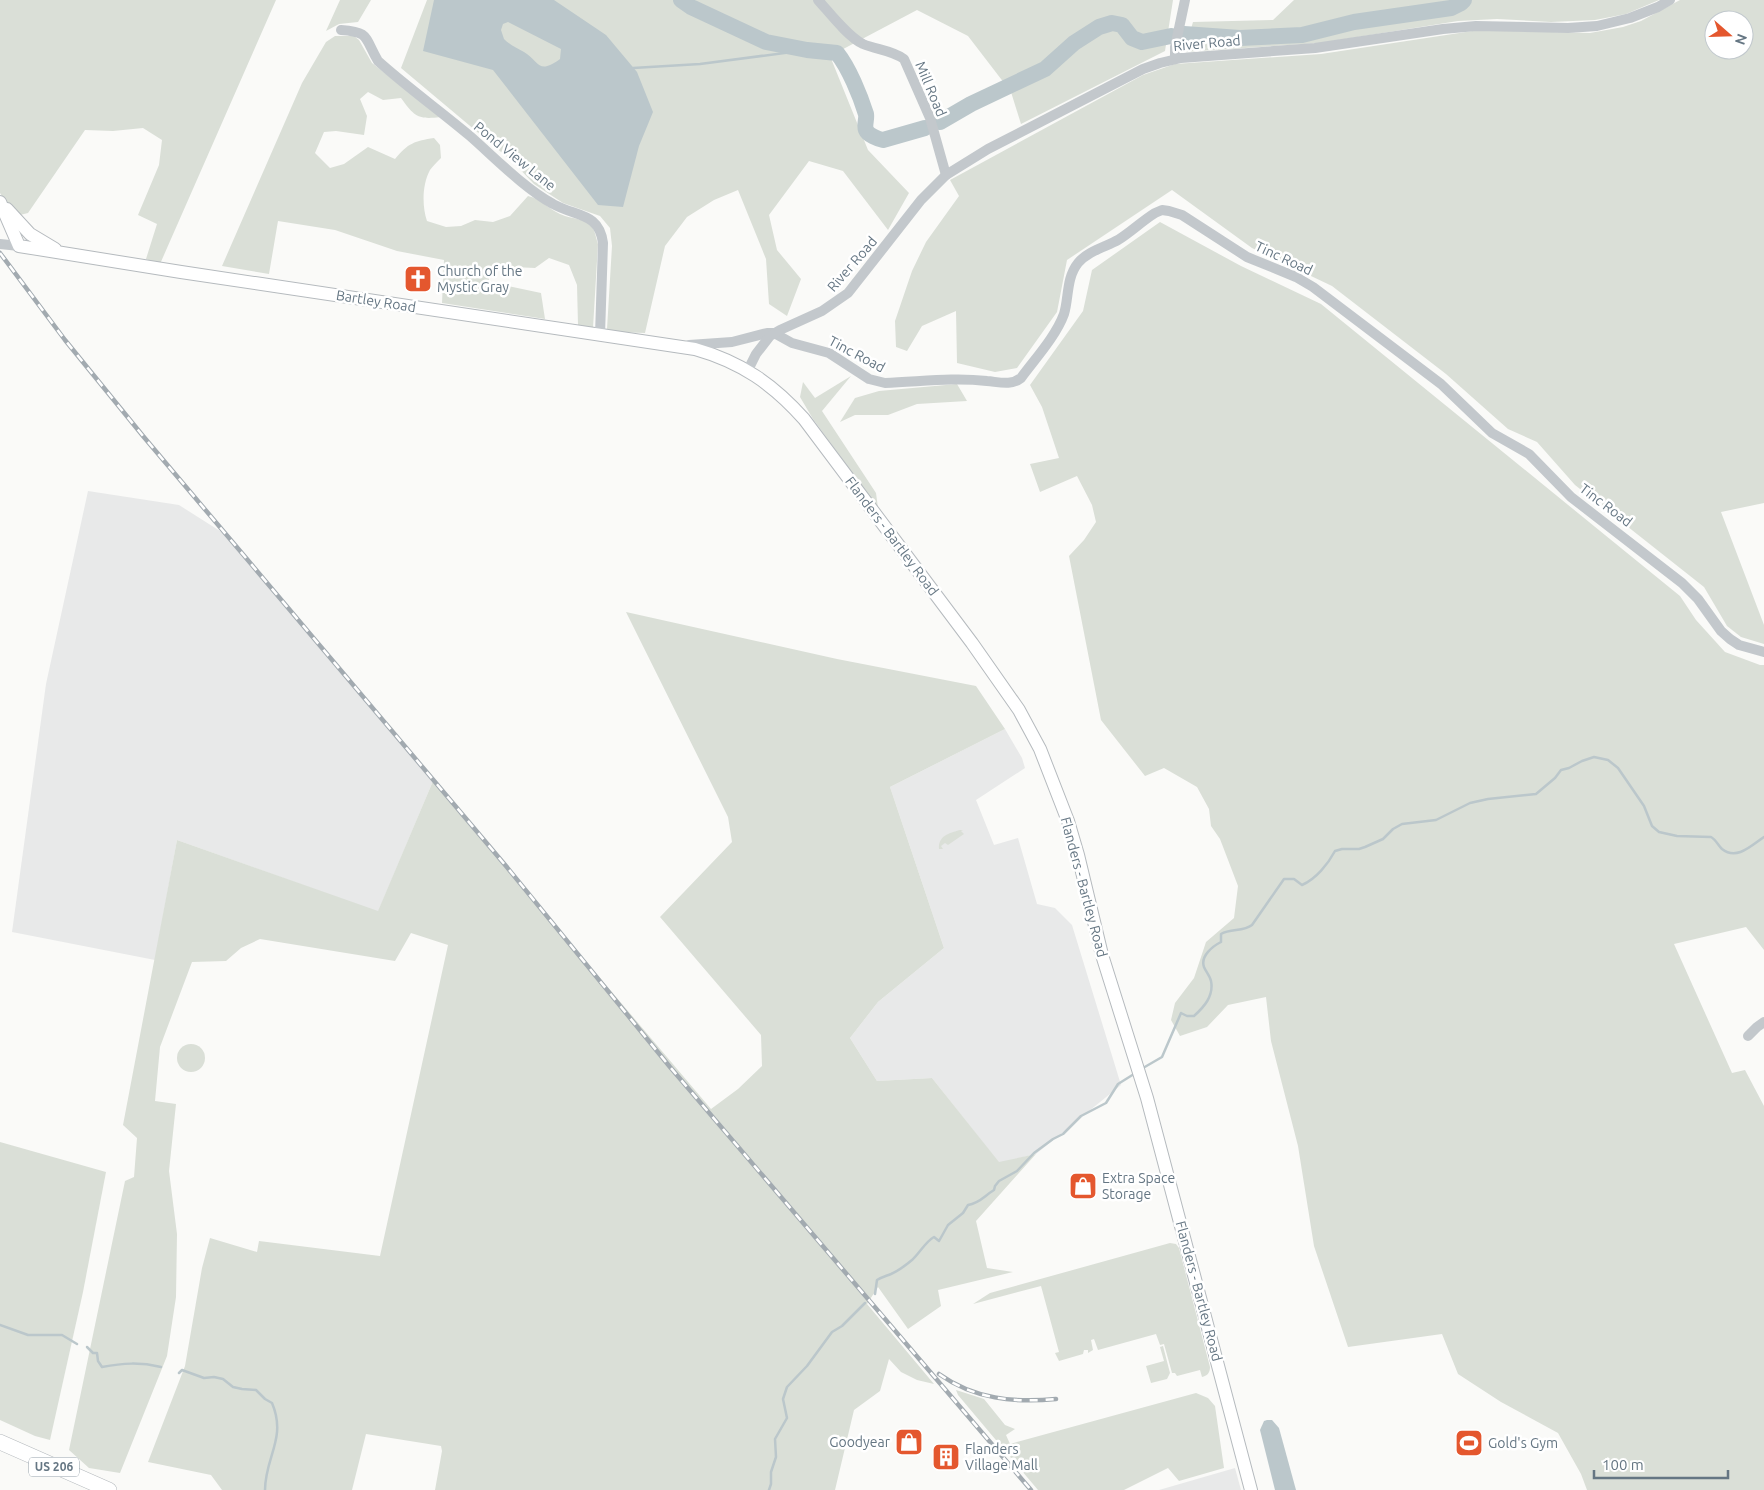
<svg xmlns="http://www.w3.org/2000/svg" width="1764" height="1490" font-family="Ubuntu,sans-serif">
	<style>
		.built { fill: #e8e9e9 }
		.green { fill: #dadfd7; fill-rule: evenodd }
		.water { fill: #bbc7cb; fill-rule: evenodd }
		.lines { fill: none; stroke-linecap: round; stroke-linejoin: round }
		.stream { stroke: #bbc7cb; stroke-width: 2.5 }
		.river { stroke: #bbc7cb; stroke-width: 16 }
		.major-casing { stroke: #b5babe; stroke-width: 14 }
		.highway-casing { stroke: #b4b9bd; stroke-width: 16 }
		.minor { stroke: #c3c8cc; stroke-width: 10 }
		.major { stroke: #fff; stroke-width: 12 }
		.highway { stroke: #fff; stroke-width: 15 }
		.rail-casing { stroke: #a2aab0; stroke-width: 4.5 }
		.rail { stroke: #fff; stroke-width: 2.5; stroke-dasharray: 8; stroke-linecap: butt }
		.labels { text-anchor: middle; stroke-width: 5; stroke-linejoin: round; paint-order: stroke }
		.shield { fill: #fff; stroke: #939fa8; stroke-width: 1 }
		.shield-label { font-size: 12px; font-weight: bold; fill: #657683 }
		.street-label { font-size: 14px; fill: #657683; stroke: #fff }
		.poi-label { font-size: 14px; fill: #657683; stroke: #fff; text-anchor: start }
	</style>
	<rect width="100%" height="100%" fill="#fafaf8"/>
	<g class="built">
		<polygon points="88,491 179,505 231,538 433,781 378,912 177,840 155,960 12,932 46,684"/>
		<polygon points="1005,729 1022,758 1025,768 976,800 994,845 1018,838 1037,904 1055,908 1072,925 1121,1085 1036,1154 999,1163 932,1078 877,1081 850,1038 878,1002 944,948 890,787"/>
		<polygon points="1235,1468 1241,1490 1159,1490"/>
	</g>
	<g class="green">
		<polygon points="0,0 276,0 160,264 146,259 157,224 138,215 159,165 162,140 143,128 113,131 85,130 28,213 20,215 3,198 0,193"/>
		<polygon points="340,0 371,0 358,22 339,24 326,31"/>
		<polygon points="427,0 1173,0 1165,51 1021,124 1011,92 968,36 917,10 830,56 868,150 909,193 888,230 843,171 809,161 769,215 777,250 801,279 787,316 769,304 766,259 738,190 714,200 687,217 665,246 645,333 617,332 607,329 612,246 610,228 600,216 563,203 534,184 513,162 401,68"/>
		<polygon points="1294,0 1659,0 1626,14 1595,20 1551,22 1497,19 1458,21 1320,43 1184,52 1193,22 1273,20"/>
		<path d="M1680 0H1764V503L1721 512 1764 625V644L1741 637 1727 626 1704 587 1575 485 1537 442 1508 429 1446 374 1332 286 1252 248 1172 190 1067 260 1057 312 1017 368 995 372 957 363 956 311 922 326 907 351 896 347 895 321 912 271 926 242 959 196 950 180 1143 75 1175 64 1321 54 1479 30 1590 33 1623 27 1641 21ZM1714 20H1744V50H1714Z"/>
		<path d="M335 36H354L359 40 372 63 440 117C418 120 414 116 401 98L383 100 368 92 360 99 367 116 364 135 336 131 324 132 315 153 330 168 344 164 368 147 395 159C408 143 415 141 434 138L440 145 441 158C437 162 433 166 430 170 422 185 422 206 427 221L446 227 461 226 475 220 493 222 510 216 528 196C542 199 551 212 565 216 574 219 585 219 591 225 595 230 596 238 598 244L593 328 578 325 577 285 569 265 549 258 535 268 488 266 489 282 541 293 545 319 442 303 444 260 397 251 335 230 278 221 269 274 222 266 302 83 326 42Z"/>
		<polygon points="1160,222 1241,266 1321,304 1680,596 1696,620 1725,652 1760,665 1764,665 1764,950 1746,927 1674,944 1732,1073 1745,1070 1764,1106 1764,1490 1587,1490 1581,1474 1558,1433 1501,1402 1458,1374 1442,1334 1348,1347 1314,1246 1298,1146 1271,1041 1266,997 1228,1005 1207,1027 1180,1036 1171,1020 1175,1003 1194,978 1206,942 1234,918 1238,886 1220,839 1211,826 1209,809 1197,787 1164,768 1145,776 1101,720 1069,556 1084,540 1096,522 1092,505 1077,476 1040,492 1030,464 1059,458 1042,407 1030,385 1083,311 1092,270"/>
		<polygon points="851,376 822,411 876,493 878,508 813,419 800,397 803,382 815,398"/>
		<polygon points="957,384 967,401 917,404 888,415 855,415 840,422 855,398 879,391"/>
		<polygon points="626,612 837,659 976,686 1005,729 890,787 944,948 878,1002 850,1038 877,1081 932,1078 999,1162 1036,1154 976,1221 987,1268 1013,1272 938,1290 941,1306 908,1329 878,1287 867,1304 934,1384 917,1380 901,1372 889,1359 880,1391 854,1410 835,1490 435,1490 442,1451 441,1446 366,1434 352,1490 222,1490 211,1475 148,1462 185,1366 202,1268 210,1238 257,1252 259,1241 380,1256 448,945 411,933 395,961 260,939 241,948 226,961 192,962 160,1047 155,1101 176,1104 169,1171 177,1234 176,1297 167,1356 120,1473 89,1468 69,1450 125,1181 134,1177 137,1138 123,1125 177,840 378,911 433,781 711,1109 738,1089 762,1066 761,1035 660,917 732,842 728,817"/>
		<path d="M960 830H963L961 831 964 834 948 845 945 843 941 846 943 849H939C938 836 949 833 960 830Z"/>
		<circle cx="191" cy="1058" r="14"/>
		<polygon points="0,1142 106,1172 83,1292 50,1440 35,1436 0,1420"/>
		<path d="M1170 1243 1176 1244 1179 1248 1210 1367C1210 1373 1207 1376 1202 1377L1200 1370 1177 1376 1175 1373H1172L1164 1344 1160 1345 1156 1334 1098 1350 1094 1339 1091 1340 1093 1350 1088 1353V1350H1084L1083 1354 1059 1361 1055 1353 1059 1352 1041 1286 973 1304 990 1293Z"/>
		<polygon points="1163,1346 1170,1373 1167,1379 1151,1383 1146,1366 1164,1361 1160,1347"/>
		<polygon points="956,1390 984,1399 1005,1425 1015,1429 1006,1435 1010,1444 1196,1393 1208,1398 1215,1406 1224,1468 1179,1481 1168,1468 1124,1490 1038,1490 958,1395"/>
	</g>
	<g class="water">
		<path d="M434 0H554L606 35 637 72 653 112 639 146 623 207 598 205 493 70 423 51ZM508 22 561 49 560 59C538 75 540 62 524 52 517 48 510 45 504 39L501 30 503 24Z"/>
		<polygon points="1267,1420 1272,1420 1279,1428 1296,1490 1275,1490 1260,1430 1264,1421"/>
	</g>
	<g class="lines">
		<g class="stream">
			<polyline points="633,68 700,64 807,50"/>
			<path d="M1143 1068 1162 1057 1181 1013 1187 1016H1194C1204 1007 1214 996 1211 981 1210 976 1206 972 1204 967 1200 956 1213 946 1221 942V934C1231 928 1243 932 1252 925L1284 879H1294L1302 885C1316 879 1328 864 1335 851L1342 849H1359L1365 847 1383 839 1393 829 1402 824 1436 820 1470 803 1488 799 1536 794 1555 778 1561 770 1569 768 1582 761 1594 757 1608 760 1618 768 1644 806 1652 826 1659 832 1677 836 1711 837C1716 840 1718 845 1722 849 1737 861 1752 845 1764 837"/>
			<path d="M875 1294 877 1280C882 1277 886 1276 891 1274 898 1271 906 1265 912 1260 919 1254 926 1241 934 1237L939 1241 948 1225 963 1213 968 1205C980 1203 984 1196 994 1190L995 1186 999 1181 1017 1171 1034 1153 1053 1139 1063 1134 1081 1116 1106 1103 1118 1084 1134 1074"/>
			<polyline points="0,1325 28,1335 62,1335 77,1344"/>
			<path d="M87 1347 93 1353H97L98 1361 102 1367C123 1363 140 1362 161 1367"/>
			<path d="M179 1373 182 1370 204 1378 214 1377 223 1379 233 1387 242 1389 256 1390 265 1399 272 1403C287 1438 265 1457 265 1490"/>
			<polyline points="769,1490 771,1484 771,1472 776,1457 775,1439 787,1418 783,1399 787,1387 807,1366 832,1332 842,1326 865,1303"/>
		</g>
		<g class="river">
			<path d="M681 0 691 7 766 42 807 50 837 53C849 68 860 95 866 114 867 119 864 125 866 130 868 135 878 139 883 140L925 128"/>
			<polyline points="1184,34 1240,38 1302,35 1354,22 1451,8 1461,3 1464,0"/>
			<polyline points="940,122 971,104 1045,69 1074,43 1099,27 1112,23 1122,25 1132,38 1142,42 1171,36"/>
		</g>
		<defs>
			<g id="major">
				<path d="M0 202 19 246 181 272 695 349C741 362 773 384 804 419L972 643 1019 710 1040 749 1068 821 1078 855 1102 955 1147 1098 1251 1490"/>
				<polyline points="7,209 30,234 55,249"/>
			</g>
			<polyline id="highway" points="0,1442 109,1490"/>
		</defs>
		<use href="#major" class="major-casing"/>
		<use href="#highway" class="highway-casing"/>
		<g class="minor">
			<path d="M818 0C829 12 848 37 863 44 877 50 891 50 904 59L930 118 946 175"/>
			<path d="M341 30C370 32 364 37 378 61 407 87 439 110 470 136 494 157 525 189 553 204 576 217 599 212 603 243L600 335"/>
			<polyline points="1175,59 1175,47 1185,0"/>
			<polyline points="0,244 19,246"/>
			<path d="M689 345 732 342 767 333H774L792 343 829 353 869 379 885 383C919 382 952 377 987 381 999 382 1011 386 1021 378 1035 359 1056 336 1064 314 1069 298 1066 278 1078 263 1088 251 1105 247 1118 240 1131 232 1142 221 1155 213L1162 210 1169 211 1182 215 1247 257 1296 277 1313 287 1441 384 1492 433 1529 454 1571 497 1682 583 1698 599 1721 631 1730 639 1739 645 1764 652"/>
			<polyline points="748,370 756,354 770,336 780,330 822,311 848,293 921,200 946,175 988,149 1143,69 1160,63 1181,58 1315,48 1443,29 1476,26 1568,28 1597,26 1630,18 1658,7 1670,0"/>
			<polyline points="1748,1036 1757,1027 1764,1022"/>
		</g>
		<use href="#major" class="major"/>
		<use href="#highway" class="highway"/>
		<defs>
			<g id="rail">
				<polyline points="0,253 65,340 143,436 506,866 670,1067 1031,1490"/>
				<path d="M939 1374C974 1399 1014 1403 1056 1399"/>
			</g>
		</defs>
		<use href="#rail" class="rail-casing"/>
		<use href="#rail" class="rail"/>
	</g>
	<defs>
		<symbol id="church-square" viewBox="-11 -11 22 22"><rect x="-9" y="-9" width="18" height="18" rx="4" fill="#e4572e" stroke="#fff"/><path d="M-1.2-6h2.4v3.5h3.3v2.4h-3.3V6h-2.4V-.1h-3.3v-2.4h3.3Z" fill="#fff"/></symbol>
		<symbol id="shop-square" viewBox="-11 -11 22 22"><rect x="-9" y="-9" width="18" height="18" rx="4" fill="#e4572e" stroke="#fff"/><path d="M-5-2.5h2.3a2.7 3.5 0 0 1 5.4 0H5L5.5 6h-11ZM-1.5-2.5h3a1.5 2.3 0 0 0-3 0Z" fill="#fff"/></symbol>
		<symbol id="stadium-square" viewBox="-11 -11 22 22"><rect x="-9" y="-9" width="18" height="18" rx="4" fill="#e4572e" stroke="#fff"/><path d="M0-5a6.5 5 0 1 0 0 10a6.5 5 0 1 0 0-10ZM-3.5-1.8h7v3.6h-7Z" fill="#fff"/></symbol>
		<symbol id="building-square" viewBox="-11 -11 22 22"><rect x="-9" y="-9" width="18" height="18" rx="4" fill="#e4572e" stroke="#fff"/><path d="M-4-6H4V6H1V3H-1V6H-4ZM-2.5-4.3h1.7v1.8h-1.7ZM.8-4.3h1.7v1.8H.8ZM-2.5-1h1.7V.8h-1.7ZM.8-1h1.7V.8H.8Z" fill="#fff"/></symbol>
	</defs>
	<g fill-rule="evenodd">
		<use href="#church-square" x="402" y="263" width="32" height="32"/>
		<use href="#shop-square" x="1067" y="1170" width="32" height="32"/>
		<use href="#shop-square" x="893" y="1426" width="32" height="32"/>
		<use href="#stadium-square" x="1453" y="1427" width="32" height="32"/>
		<use href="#building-square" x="930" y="1441" width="32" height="32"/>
	</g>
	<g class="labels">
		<rect class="shield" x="29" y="1457.5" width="50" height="19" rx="4"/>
		<g class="shield-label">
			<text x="54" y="1471">US 206</text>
		</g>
		<g class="street-label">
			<text transform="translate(1207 43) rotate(-5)" y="5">River Road</text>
			<text transform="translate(931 89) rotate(67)" y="5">Mill Road</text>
			<text transform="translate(515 156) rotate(39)" y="5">Pond View Lane</text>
			<text transform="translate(1284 258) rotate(25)" y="5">Tinc Road</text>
			<text transform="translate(852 264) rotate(-49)" y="5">River Road</text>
			<text transform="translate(376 301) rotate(9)" y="5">Bartley Road</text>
			<text transform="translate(857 354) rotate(28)" y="5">Tinc Road</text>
			<text transform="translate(1606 505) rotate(37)" y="5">Tinc Road</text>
			<text transform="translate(892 536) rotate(53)" y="5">Flanders - Bartley Road</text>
			<text transform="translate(1084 887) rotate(75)" y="5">Flanders - Bartley Road</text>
			<text transform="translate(1199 1291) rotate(75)" y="5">Flanders - Bartley Road</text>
		</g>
		<g class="poi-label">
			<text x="437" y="276">Church of the<tspan x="437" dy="16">Mystic Gray</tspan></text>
			<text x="1102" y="1183">Extra Space<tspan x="1102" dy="16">Storage</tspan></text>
			<text x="890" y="1447" text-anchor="end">Goodyear</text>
			<text x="1488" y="1448">Gold's Gym</text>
			<text x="965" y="1454">Flanders<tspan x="965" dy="16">Village Mall</tspan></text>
		</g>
	</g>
	<g transform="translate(1729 35) rotate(110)"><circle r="24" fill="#ffffff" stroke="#c1c8cd"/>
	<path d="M0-4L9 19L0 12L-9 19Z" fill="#e4572e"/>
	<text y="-8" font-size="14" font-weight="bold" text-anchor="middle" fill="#657683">N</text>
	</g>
	<path d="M1594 1470v8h134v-8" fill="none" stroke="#657683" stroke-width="2.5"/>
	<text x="1602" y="1470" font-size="15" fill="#657683" stroke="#ffffff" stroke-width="4" paint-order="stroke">100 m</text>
</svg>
